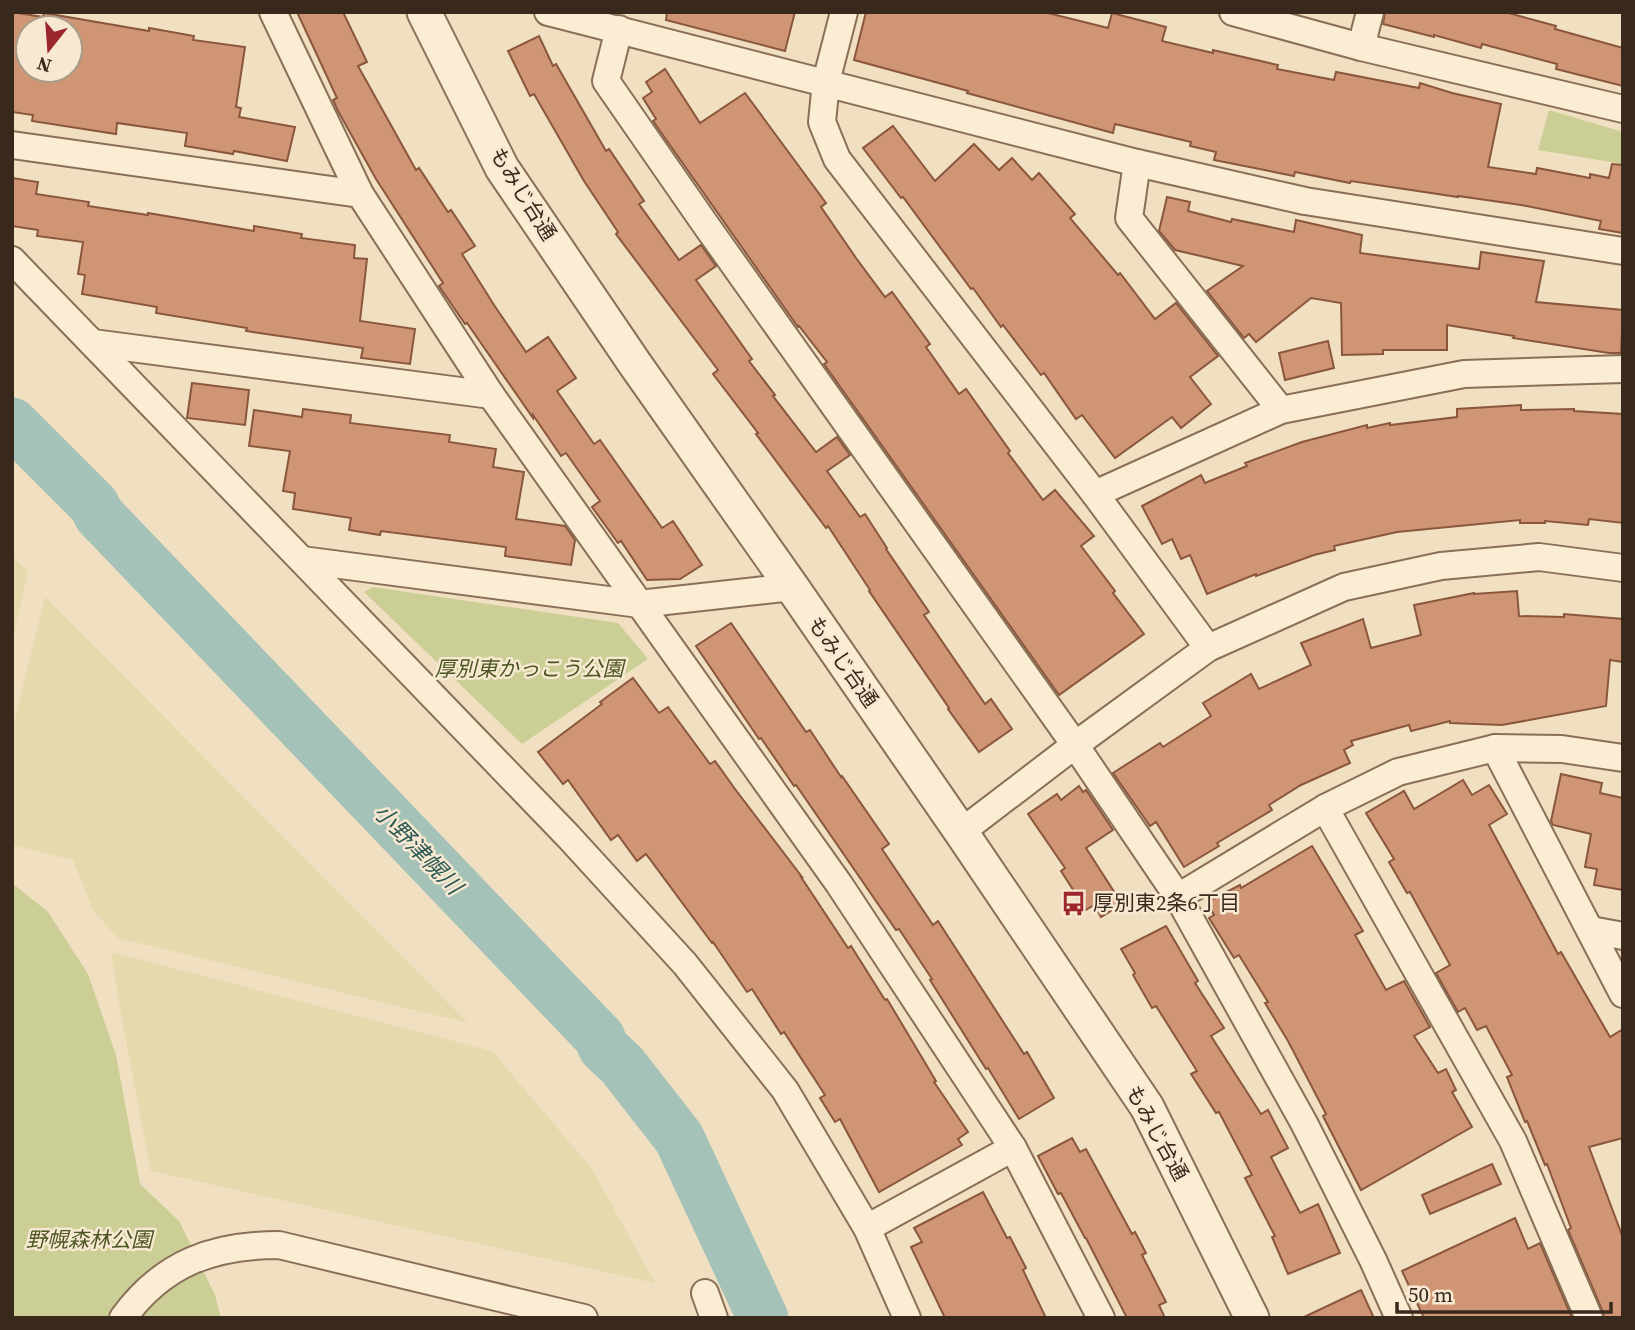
<svg xmlns="http://www.w3.org/2000/svg" width="1635" height="1330" font-family="'Source Serif 4','Noto Sans JP',serif">
	<style>
		.farmland { fill: #e5d9ae }
		.green { fill: #cbce95 }
		.lines { fill: none; stroke-linecap: round; stroke-linejoin: round }
		.river { stroke: #a4c2b7; stroke-width: 51 }
		.building { fill: #cf9575; stroke: #8a573d; stroke-width: 2; fill-rule: evenodd }
		.minor-casing { stroke: #8a6f58; stroke-width: 30 }
		.tertiary-casing { stroke: #8a6f58; stroke-width: 37 }
		.minor { stroke: #faedd4; stroke-width: 26 }
		.tertiary { stroke: #faedd4; stroke-width: 33 }
		.labels { text-anchor: middle; stroke-width: 5; stroke-linejoin: round; paint-order: stroke }
		.street-label { font-size: 21px; fill: #39291d; stroke: #f7e9d1 }
		.park-label { font-size: 21px; font-style: italic; fill: #4c5623; stroke: #f7e9d1 }
		.poi-label { font-size: 21px; fill: #39291d; stroke: #f7e9d1; text-anchor: start }
		.water-label { font-size: 23px; font-style: italic; fill: #2b5953; stroke: #f7e9d1 }
	</style>
	<rect width="100%" height="100%" fill="#f0dfc1"/>
	<g class="farmland">
		<polygon points="12,556 28,571 12,643"/>
		<polygon points="45,597 468,1023 118,938 94,912 73,860 12,845 12,731"/>
		<polygon points="111,952 492,1051 592,1169 655,1283 151,1171 121,1015"/>
	</g>
	<g class="green">
		<polygon points="1549,110 1623,132 1623,164 1538,150"/>
		<polygon points="373,587 618,623 648,659 522,744 364,592"/>
		<polygon points="12,883 48,912 88,974 116,1055 140,1184 179,1221 215,1295 221,1318 12,1318"/>
	</g>
	<g class="lines">
		<polyline class="river" points="12,423 94,505 99,515 600,1038 603,1047 622,1065 679,1138 763,1318"/>
	</g>
	<g class="building">
		<path d="M12 12 43 17 44 13 149 31V28L194 36 193 40 245 47 236 107 241 108 239 117 295 127 287 161 234 151 233 154 185 146 187 133 117 123 116 134 32 121 33 115 12 112ZM28 28H70V70H28Z"/>
		<polygon points="297,12 343,12 367,62 358,66 416,170 419,168 448,212 451,210 475,246 462,254 494,305 526,352 548,337 576,378 557,391 594,444 600,440 662,528 673,521 702,565 680,579 647,580 621,541 618,543 592,507 600,501 566,453 561,456 533,415 533,418 467,323 465,324 439,286 443,283 376,179 338,111 333,100 337,98"/>
		<polygon points="667,12 795,12 785,51 666,20"/>
		<polygon points="866,12 1044,12 1108,28 1112,13 1166,27 1162,41 1213,53 1213,50 1278,65 1277,69 1334,80 1336,72 1419,88 1420,83 1452,93 1501,104 1488,167 1536,174 1537,168 1590,178 1590,174 1609,178 1612,164 1623,165 1623,233 1599,229 1601,221 1521,205 1458,196 1458,197 1351,181 1350,183 1295,172 1294,176 1214,160 1216,152 1190,146 1191,142 1115,124 1113,133 967,93 968,91 854,60"/>
		<polygon points="1385,12 1505,12 1556,26 1555,29 1623,48 1623,86 1556,69 1557,64 1482,44 1481,48 1434,35 1434,37 1383,24"/>
		<polygon points="539,36 553,66 556,64 606,151 609,149 644,201 639,204 679,260 701,245 716,266 696,280 752,359 749,361 775,395 773,396 816,452 837,437 850,455 827,471 860,517 865,514 887,548 886,549 929,612 924,615 985,704 991,699 1012,729 979,752 948,709 949,708 869,591 870,590 828,526 826,528 756,434 758,433 713,374 718,370 616,234 618,232 584,181 534,94 530,96 508,51"/>
		<polygon points="665,69 700,123 745,93 826,203 821,207 856,258 885,297 892,292 930,344 926,347 959,394 966,389 1010,451 1008,453 1043,500 1055,490 1094,536 1081,546 1115,591 1113,593 1144,634 1059,695 824,364 827,362 799,326 798,327 653,121 656,119 643,98 652,92 646,82"/>
		<polygon points="893,126 935,181 974,144 999,170 1012,158 1032,180 1039,173 1075,214 1070,218 1118,275 1120,273 1155,319 1176,303 1218,356 1190,377 1211,404 1181,428 1172,417 1115,458 1082,415 1076,419 1044,373 1041,375 1003,325 1001,327 973,288 971,289 903,197 901,198 863,148"/>
		<polygon points="12,178 38,182 36,194 89,202 88,206 148,215 148,213 254,231 254,226 302,234 301,238 355,245 354,258 367,259 360,321 415,329 410,364 361,358 363,348 246,331 247,328 156,313 157,307 82,294 85,275 78,274 83,242 37,236 38,230 12,226"/>
		<polygon points="1167,197 1190,202 1188,211 1231,222 1232,219 1294,232 1296,220 1362,235 1360,253 1479,269 1481,252 1544,261 1536,302 1623,310 1621,353 1609,353 1513,338 1514,336 1447,325 1447,350 1383,350 1383,354 1342,355 1341,303 1311,298 1256,342 1249,334 1244,338 1207,291 1243,266 1175,250 1159,231"/>
		<polygon points="1328,341 1334,368 1285,380 1279,353"/>
		<polygon points="192,383 249,390 245,425 187,418"/>
		<polygon points="1521,405 1521,410 1574,409 1574,411 1623,414 1623,523 1589,519 1588,525 1545,521 1545,523 1520,523 1520,520 1397,532 1334,546 1335,550 1314,555 1256,576 1256,574 1207,594 1190,555 1181,559 1172,539 1162,544 1142,506 1201,475 1205,483 1247,466 1245,463 1302,442 1367,425 1367,428 1390,423 1390,425 1457,417 1457,409"/>
		<polygon points="303,409 351,415 350,423 450,435 449,442 496,449 493,467 524,472 516,519 565,526 575,540 571,565 505,556 506,547 381,531 380,535 349,530 351,518 293,509 295,493 283,491 290,451 249,446 254,410 302,417"/>
		<polygon points="1517,591 1519,616 1564,617 1564,614 1623,619 1623,662 1610,660 1606,706 1502,725 1450,723 1450,721 1411,731 1409,725 1351,741 1353,745 1344,750 1350,763 1301,785 1269,805 1272,810 1217,843 1219,846 1184,867 1156,822 1150,826 1113,773 1160,743 1163,747 1211,716 1203,703 1251,674 1259,689 1311,665 1301,643 1363,619 1371,648 1421,635 1414,605 1474,593 1474,594"/>
		<polygon points="731,623 806,732 810,730 841,777 842,776 889,844 882,849 933,925 938,921 1024,1054 1027,1052 1054,1098 1019,1119 988,1068 986,1069 930,980 932,979 899,929 896,930 796,785 794,786 761,738 759,739 696,646"/>
		<polygon points="633,678 659,713 668,707 710,764 715,761 735,789 802,877 801,877 848,948 851,946 885,1000 887,999 936,1081 934,1082 968,1132 958,1139 962,1145 879,1192 840,1119 835,1122 820,1098 825,1095 784,1032 781,1034 752,989 747,992 713,942 712,943 646,854 637,861 618,835 611,840 568,780 563,784 538,752 602,704 600,702"/>
		<polygon points="1561,774 1602,783 1600,793 1623,798 1623,890 1594,885 1597,869 1585,867 1591,834 1553,825 1551,821"/>
		<polygon points="1463,780 1472,795 1489,785 1507,814 1489,825 1558,954 1561,952 1610,1037 1623,1029 1623,1138 1589,1147 1623,1238 1623,1318 1604,1318 1603,1312 1568,1230 1571,1228 1547,1164 1545,1165 1527,1121 1525,1122 1507,1077 1512,1075 1486,1026 1477,1030 1465,1008 1458,1012 1436,973 1450,965 1410,892 1407,893 1389,862 1394,859 1366,813 1404,791 1414,809"/>
		<polygon points="1079,786 1083,792 1086,790 1113,830 1086,848 1122,904 1101,917 1094,905 1086,910 1061,871 1065,868 1028,814 1057,794 1061,800"/>
		<polygon points="1312,846 1363,931 1355,935 1386,990 1404,981 1430,1027 1414,1036 1438,1073 1446,1069 1456,1090 1452,1092 1472,1127 1361,1190 1323,1116 1326,1114 1288,1041 1265,1003 1268,1002 1239,955 1234,958 1209,918 1214,915 1207,902 1240,885 1241,888"/>
		<polygon points="1166,926 1198,981 1195,983 1224,1028 1211,1036 1261,1114 1268,1110 1288,1148 1271,1157 1300,1213 1318,1204 1340,1253 1288,1274 1272,1237 1275,1236 1245,1178 1252,1175 1219,1112 1216,1113 1191,1074 1197,1071 1156,1006 1152,1008 1133,975 1135,973 1121,949"/>
		<polygon points="1072,1138 1080,1152 1086,1149 1132,1234 1135,1232 1146,1253 1142,1255 1166,1302 1159,1305 1165,1318 1127,1318 1086,1238 1085,1238 1061,1193 1058,1194 1038,1156"/>
		<polygon points="1492,1164 1501,1184 1430,1214 1422,1195"/>
		<polygon points="983,1192 1007,1238 1010,1237 1026,1268 1023,1270 1046,1318 945,1318 911,1247 922,1242 914,1228"/>
		<polygon points="1515,1218 1528,1249 1540,1243 1572,1318 1424,1318 1402,1271"/>
		<polygon points="1361,1290 1374,1318 1302,1318"/>
	</g>
	<g class="lines">
		<defs>
			<g id="minor">
				<polyline points="273,12 360,194 491,395 839,884 1013,1148 1101,1318"/>
				<polyline points="548,12 1137,163 1305,201 1623,251"/>
				<polyline points="844,12 826,82 822,122 837,159 1095,494 1208,648"/>
				<polyline points="1233,12 1361,47 1623,109"/>
				<polyline points="619,29 606,81 703,221 1075,745 1178,897 1304,1123 1373,1260 1399,1318"/>
				<polyline points="1361,47 1370,12"/>
				<polyline points="12,145 360,194"/>
				<polyline points="1137,163 1129,218 1281,410"/>
				<polyline points="12,260 568,836 685,964 785,1090 867,1228 907,1318"/>
				<polyline points="93,343 491,395"/>
				<polyline points="1095,494 1281,410 1464,374 1623,369"/>
				<polyline points="302,560 639,604 792,587"/>
				<polyline points="1495,748 1623,994"/>
				<polyline points="1325,808 1513,1141 1589,1318"/>
				<polyline points="961,832 1075,745 1208,648 1344,587 1441,566 1539,557 1623,568"/>
				<polyline points="1178,897 1325,808 1398,772 1495,748 1562,749 1623,758"/>
				<polyline points="1591,930 1623,936"/>
				<polyline points="867,1228 1013,1148"/>
				<polyline points="705,1293 714,1318"/>
				<path d="M123 1318C163 1263 213 1245 279 1245L584 1318"/>
			</g>
			<polyline id="tertiary" points="424,12 502,168 635,364 792,587 961,832 1147,1107 1252,1318"/>
		</defs>
		<use href="#minor" class="minor-casing"/>
		<use href="#tertiary" class="tertiary-casing"/>
		<use href="#minor" class="minor"/>
		<use href="#tertiary" class="tertiary"/>
	</g>
	<defs>
		<symbol id="bus-bare" viewBox="-9 -9 18 18"><path d="M-5-6H5V4H4V6H2V4H-2V6H-4V4H-5ZM-3.5-4V0h7V-4ZM-3.5 1.2v1.5H-2V1.2ZM2 1.2v1.5H3.5V1.2Z" fill="#9b262d" stroke="#f7e9d1" stroke-width="2.5" paint-order="stroke"/></symbol>
	</defs>
	<g fill-rule="evenodd">
		<use href="#bus-bare" x="1056" y="886" width="35" height="35"/>
	</g>
	<g class="labels">
		<g class="street-label">
			<text transform="translate(523 194) rotate(58)" y="7">もみじ台通</text>
			<text transform="translate(843 662) rotate(55)" y="7">もみじ台通</text>
			<text transform="translate(1157 1133) rotate(61)" y="7">もみじ台通</text>
		</g>
		<g class="park-label">
			<text x="529" y="676">厚別東かっこう公園</text>
			<text x="89" y="1247">野幌森林公園</text>
		</g>
		<g class="poi-label">
			<text x="1093" y="910">厚別東2条6丁目</text>
		</g>
		<g class="water-label">
			<text transform="translate(418 849) rotate(46)" y="8">小野津幌川</text>
		</g>
	</g>
	<rect width="1635" height="1330" fill="none" stroke="#39291d" stroke-width="28"/>
	<g transform="translate(49 49) rotate(197)"><circle r="33" fill="#f7e9d1" stroke="#ab9c89" stroke-width="2"/>
	<path d="M0-5L12 26L0 18L-12 26Z" fill="#9b262d"/>
	<text y="-10" font-size="19" font-weight="bold" text-anchor="middle" fill="#39291d">N</text>
	</g>
	<path d="M1397 1302v10h214v-10" fill="none" stroke="#39291d" stroke-width="3.5"/>
	<text x="1408" y="1302" font-size="21" fill="#39291d" stroke="#f7e9d1" stroke-width="5" paint-order="stroke">50 m</text>
</svg>
